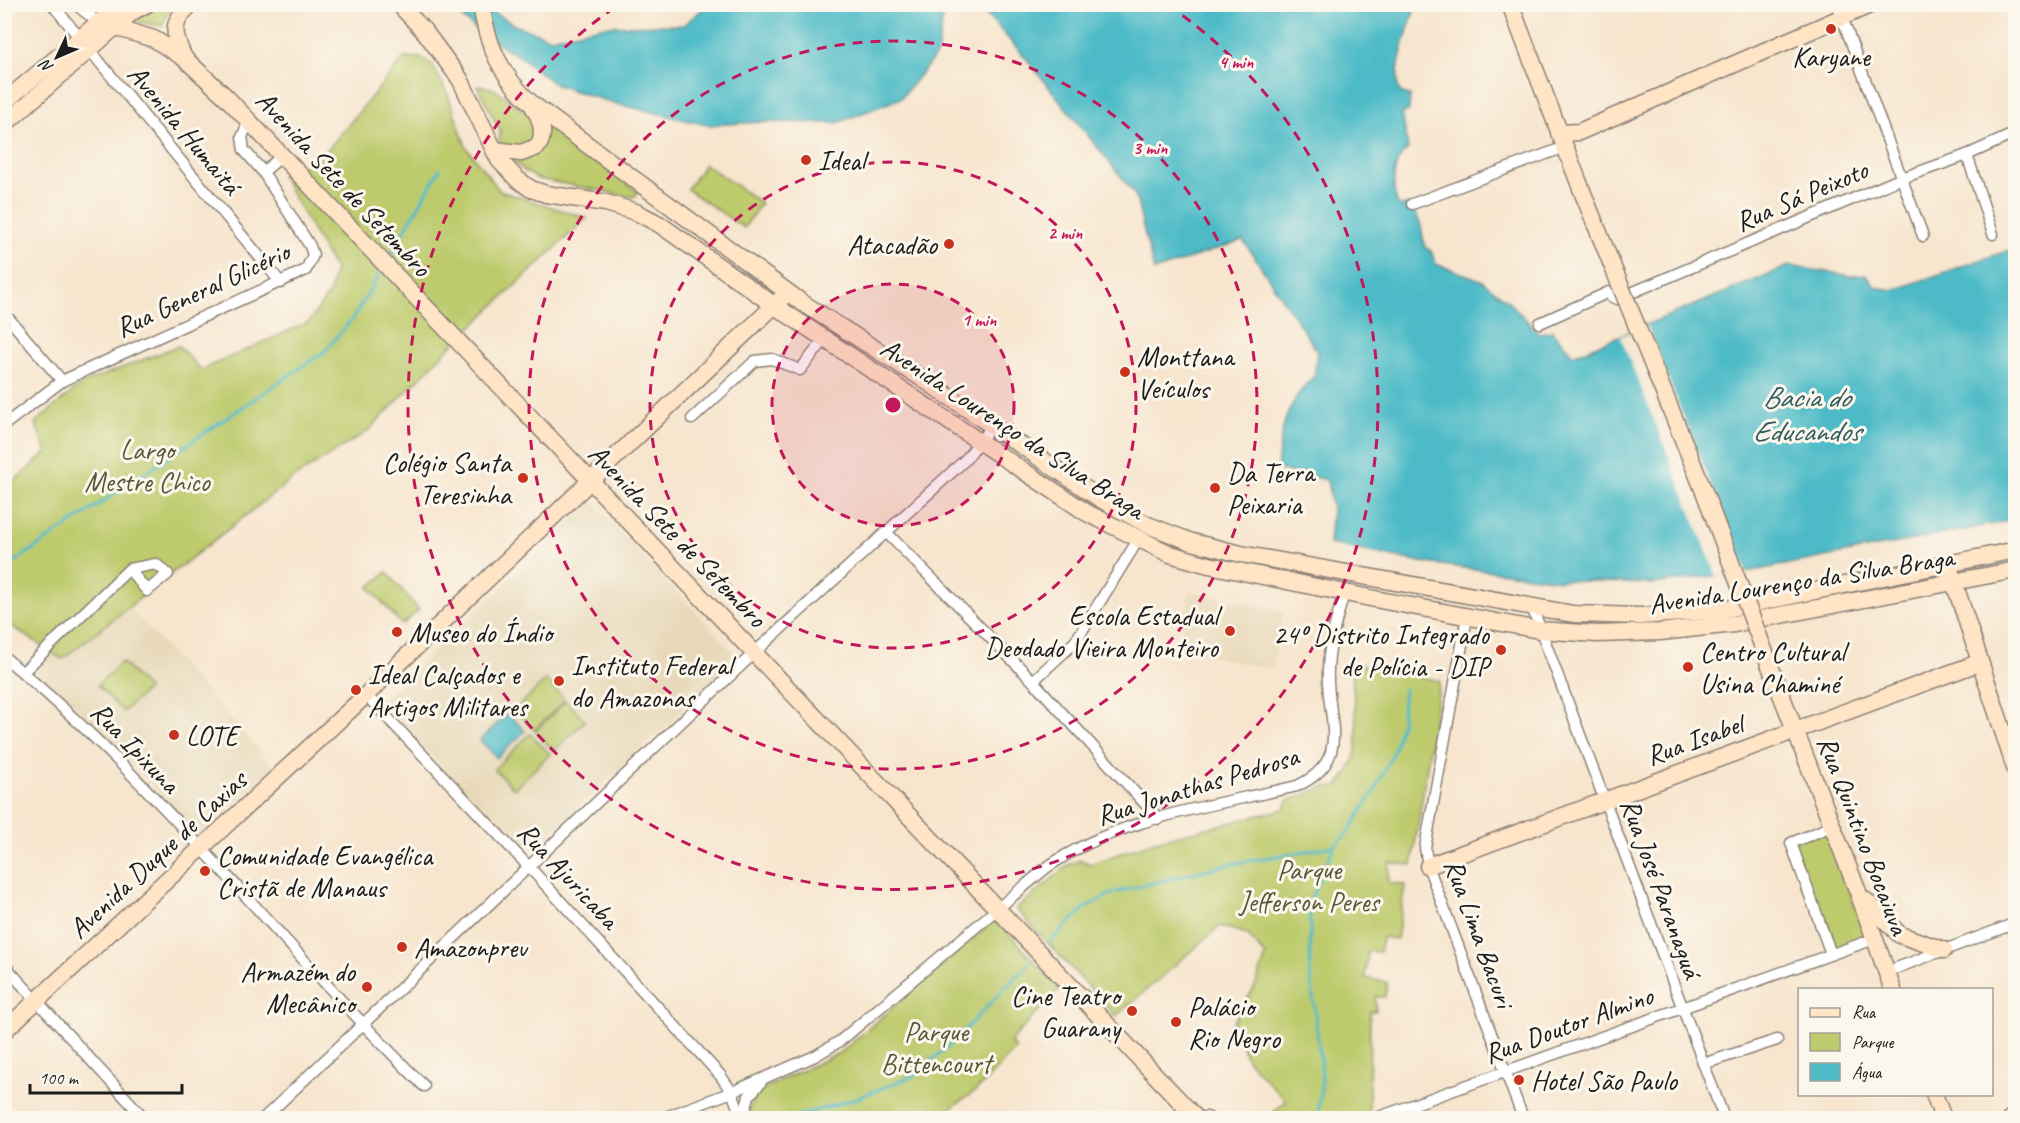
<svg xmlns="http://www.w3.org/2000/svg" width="2020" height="1123" font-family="Caveat,sans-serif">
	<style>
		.built { fill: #e8d9ba }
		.green { fill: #becb6d; stroke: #6d7444; stroke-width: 1.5 }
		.water { fill: #4ebbc7; stroke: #356c72; stroke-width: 1.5 }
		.pier { fill: #f7e5ce }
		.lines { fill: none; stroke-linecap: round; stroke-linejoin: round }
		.stream { stroke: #4ebbc7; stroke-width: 3 }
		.street-casing { stroke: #8a8075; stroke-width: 13 }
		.secondary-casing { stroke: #8a8075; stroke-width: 19 }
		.street { stroke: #fff; stroke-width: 10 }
		.secondary { stroke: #ffe4c6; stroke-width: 16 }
		.secondary-bridge-casing { stroke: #8a8075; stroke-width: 19; stroke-linecap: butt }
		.secondary-bridge { stroke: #ffe4c6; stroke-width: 16 }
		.ring { fill: none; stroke: #c2185b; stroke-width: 3; stroke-dasharray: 10 8 }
		.poi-dot { fill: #c8321e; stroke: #fbf7ec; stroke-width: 2 }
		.labels { text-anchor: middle; stroke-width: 6; stroke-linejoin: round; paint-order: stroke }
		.poi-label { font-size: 28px; fill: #1c1c1c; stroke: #fbf7ec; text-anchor: start }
		.street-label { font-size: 28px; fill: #1c1c1c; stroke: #fbf7ec }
		.park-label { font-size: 28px; fill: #555938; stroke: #fbf7ec }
		.water-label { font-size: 30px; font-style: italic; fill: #305c60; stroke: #fbf7ec }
		.centre { fill: #c2185b; stroke: #fbf7ec; stroke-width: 3 }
		.ring-label { font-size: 18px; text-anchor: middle; font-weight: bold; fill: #c2185b; stroke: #fbf7ec; stroke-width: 6; stroke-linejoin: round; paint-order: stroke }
	</style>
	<rect width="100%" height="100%" fill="#fbf7ec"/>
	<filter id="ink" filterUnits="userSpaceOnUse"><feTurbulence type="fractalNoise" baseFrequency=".0167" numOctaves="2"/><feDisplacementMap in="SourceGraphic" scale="12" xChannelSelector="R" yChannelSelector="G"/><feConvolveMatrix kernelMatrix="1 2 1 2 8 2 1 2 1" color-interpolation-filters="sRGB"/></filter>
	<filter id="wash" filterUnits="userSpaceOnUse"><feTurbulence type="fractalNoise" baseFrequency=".008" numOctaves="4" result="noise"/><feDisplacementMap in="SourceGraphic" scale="24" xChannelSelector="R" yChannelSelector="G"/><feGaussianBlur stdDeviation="1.35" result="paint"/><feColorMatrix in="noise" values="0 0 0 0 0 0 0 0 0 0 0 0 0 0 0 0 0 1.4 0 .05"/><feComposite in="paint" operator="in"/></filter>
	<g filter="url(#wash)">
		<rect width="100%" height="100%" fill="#f7e5ce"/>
		<g class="built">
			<polygon points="592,501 739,658 526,856 380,703"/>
			<polygon points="115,591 275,768 201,836 71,702 34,674"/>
			<polygon points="1190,591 1283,612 1272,669 1177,649"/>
		</g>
		<g class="green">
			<polygon points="153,5 172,5 162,26 124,20"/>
			<polygon points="404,58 420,58 432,64 448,95 466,147 500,191 587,218 448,349 368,431 295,477 62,659 5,622 4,490 47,452 35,423 83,383 179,346 201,370 309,322 330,292 335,270 281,175 319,160"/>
			<path d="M477 86C502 85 513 110 534 115L638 192 634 197 538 179 523 170 507 155 499 141 500 131Z"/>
			<polygon points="705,164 761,203 744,228 687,189"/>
			<polygon points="387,572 419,610 402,625 369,587"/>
			<polygon points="122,662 148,689 123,712 97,685"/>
			<path d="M1353 663 1440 681 1412 865 1389 863V883L1405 885 1397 939 1382 937 1380 952 1368 951 1365 978 1387 982 1385 997H1375L1376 1011H1370L1369 1108 1366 1118H1267L1286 1101 1247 1059 1232 1024 1255 986 1266 956 1247 934 1220 926 1116 1016 1016 909 1070 864 1080 860 1091 864 1152 842 1284 809 1289 800 1324 787 1337 786C1374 750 1348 707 1353 663Z"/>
			<polygon points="546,680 565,700 534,730 515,710"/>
			<polygon points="566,701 585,721 554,751 535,731"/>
			<polygon points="530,734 550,754 514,789 494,769"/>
			<polygon points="1826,829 1867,936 1833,949 1792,842"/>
			<polygon points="996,919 1059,989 1010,1042 1016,1049 977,1090 936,1118 748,1118 754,1093 841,1052"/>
		</g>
		<g class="water">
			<polygon points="448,5 483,5 514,25 551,38 605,26 684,25 707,5 945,5 937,54 901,98 837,123 763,122 707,125 613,103 556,85 522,58 479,32"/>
			<path d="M973 5H1416C1410 24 1391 75 1400 92L1410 96 1409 110 1402 114 1408 149C1391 161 1391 189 1399 207L1408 204C1420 215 1423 231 1424 246L1431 251 1436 264 1481 280 1508 301 1539 333 1552 331 1573 355 1789 266 1851 276 1867 275 1875 287 1894 290 2015 248V520L1758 570 1654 584 1560 580 1426 563 1329 544 1332 508 1327 480 1277 469C1281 429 1284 405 1314 376L1317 351 1243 240 1154 271 1135 194 1024 56 990 18Z"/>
			<polygon points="508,713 525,731 497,758 480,740"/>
		</g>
		<polygon class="pier" points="1647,326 1746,572 1717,576 1620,336"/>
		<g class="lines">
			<g class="stream">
				<polyline points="388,259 440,169"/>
				<polyline points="4,569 325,351 354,317 382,270"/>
				<polyline points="1050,942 1086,907 1113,893 1225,865 1334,846"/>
				<polyline points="792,1118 857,1098 913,1076 953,1042 1029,963"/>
				<polyline points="1318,1118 1322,1076 1310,969 1310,912 1312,897 1334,846 1348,833 1375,790 1394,750 1401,724 1404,689"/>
			</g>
		</g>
	</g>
	<g filter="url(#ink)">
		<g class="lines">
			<defs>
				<g id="street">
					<polyline points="52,4 281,283"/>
					<polyline points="75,4 98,22"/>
					<polyline points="1837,4 1923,236"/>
					<polyline points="1967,155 1993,234"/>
					<polyline points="263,172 282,156"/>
					<polyline points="1412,204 1565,147"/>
					<polyline points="4,313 62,381"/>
					<polyline points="1540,323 1609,292 1612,297 1617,299 1902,178 1967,155 2016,133"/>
					<polyline points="692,419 755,361 772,359 800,370 825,339"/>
					<polyline points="4,425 62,381 306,270 313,255 310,246 263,172 244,150 242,137 249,121"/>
					<polyline points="886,532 1033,681 1159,819"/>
					<polyline points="1532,607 1724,1118"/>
					<polyline points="1467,617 1425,848 1428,866 1523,1118"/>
					<path d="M4 657C159 784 282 946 424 1086"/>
					<polyline points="23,672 129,569 147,591 168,574 156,564 129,569"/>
					<polyline points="1033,681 1075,642 1138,540"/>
					<polyline points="366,695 530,868 720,1075 732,1092 663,1118"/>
					<polyline points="1831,954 1791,843 1832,826"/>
					<polyline points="4,965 144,1118"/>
					<polyline points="1886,972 2016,923"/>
					<polyline points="1703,1064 1777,1040"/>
					<polyline points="1207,1117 1209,1118"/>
					<polyline points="1379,1117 1874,939"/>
					<polyline points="264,1118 753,654 965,460 992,426"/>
					<path d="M742 1118 732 1092 815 1056 840 1041 1046 868C1117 817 1214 806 1297 786 1355 759 1325 717 1328 669 1329 643 1337 618 1344 593"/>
					<polyline points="743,1118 749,1096 761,1082"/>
				</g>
				<g id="secondary">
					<polyline points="399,4 425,32 460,79 499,160 517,179 531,189 546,194 606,203 636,212 659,224 775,306 1087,513 1170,554 1209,565 1385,601 1539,630 1597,634 1660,632 1734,624 2016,570"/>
					<path d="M481 4C487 45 501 76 532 104L801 302 926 381 1102 500 1148 525 1192 542 1241 554 1573 614 1640 616 1721 610 2016 550"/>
					<polyline points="1510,4 1584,196"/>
					<polyline points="98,22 154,39 184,58 226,97 1196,1118"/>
					<path d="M184 58C173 34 170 23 191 4"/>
					<polyline points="4,102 121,4"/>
					<polyline points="4,125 132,12 147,4"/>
					<polyline points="1559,133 1579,132 1872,4"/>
					<path d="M494 150 521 153 537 147C547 134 541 119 533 106"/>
					<polyline points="1951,573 2016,771"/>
					<polyline points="1770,666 1858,892 1893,990"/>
					<polyline points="1428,866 1978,663"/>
					<polyline points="1865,900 1900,935 1944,950"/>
					<polyline points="4,1031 366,695 781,299"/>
					<polyline points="1934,1094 1943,1118"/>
					<polyline points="2011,1118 2016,1117"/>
				</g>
			</defs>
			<use href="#street" class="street-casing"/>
			<use href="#secondary" class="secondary-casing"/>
			<use href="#street" class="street"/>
			<use href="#secondary" class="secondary"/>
			<defs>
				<polyline id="secondary-bridge" points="1584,196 1705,494 1770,666"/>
			</defs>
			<use href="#secondary-bridge" class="secondary-bridge-casing"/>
			<use href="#secondary-bridge" class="secondary-bridge"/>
		</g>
	</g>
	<circle cx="893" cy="405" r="121" fill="#c2185b" fill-opacity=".12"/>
	<g class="ring">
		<circle cx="893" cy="405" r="121"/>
		<circle cx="893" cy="405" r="243"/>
		<circle cx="893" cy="405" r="364"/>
		<path d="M1168 5A485 485 0 1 1 618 5"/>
	</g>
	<g class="poi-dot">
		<circle cx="1831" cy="29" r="6"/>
		<circle cx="806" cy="160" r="6"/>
		<circle cx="949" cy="244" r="6"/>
		<circle cx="1125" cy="372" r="6"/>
		<circle cx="523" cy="478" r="6"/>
		<circle cx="1215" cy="488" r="6"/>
		<circle cx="1230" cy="631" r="6"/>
		<circle cx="397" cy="632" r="6"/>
		<circle cx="1501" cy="650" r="6"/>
		<circle cx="1688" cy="667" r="6"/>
		<circle cx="559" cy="681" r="6"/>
		<circle cx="356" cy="690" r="6"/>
		<circle cx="174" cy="735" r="6"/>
		<circle cx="205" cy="871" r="6"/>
		<circle cx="402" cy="947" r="6"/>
		<circle cx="367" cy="987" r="6"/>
		<circle cx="1132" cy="1011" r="6"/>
		<circle cx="1176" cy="1022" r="6"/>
		<circle cx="1519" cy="1080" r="6"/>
	</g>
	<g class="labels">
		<g class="poi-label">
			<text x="1831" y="66" text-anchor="middle">Karyane</text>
			<text x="818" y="170">Ideal</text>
			<text x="937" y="254" text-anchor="end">Atacadão</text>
			<text x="1137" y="366">Monttana<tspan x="1137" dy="32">Veículos</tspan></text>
			<text x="511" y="472" text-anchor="end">Colégio Santa<tspan x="511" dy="32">Teresinha</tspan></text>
			<text x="1227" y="482">Da Terra<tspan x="1227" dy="32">Peixaria</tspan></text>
			<text x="1218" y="625" text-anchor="end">Escola Estadual<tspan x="1218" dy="32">Deodado Vieira Monteiro</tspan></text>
			<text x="409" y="642">Museo do Índio</text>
			<text x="1489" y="644" text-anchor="end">24º Distrito Integrado<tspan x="1489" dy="32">de Polícia - DIP</tspan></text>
			<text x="1700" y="661">Centro Cultural<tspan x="1700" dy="32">Usina Chaminé</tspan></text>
			<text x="571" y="675">Instituto Federal<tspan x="571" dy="32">do Amazonas</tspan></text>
			<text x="368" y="684">Ideal Calçados e<tspan x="368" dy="32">Artigos Militares</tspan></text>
			<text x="186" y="745">LOTE</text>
			<text x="217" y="865">Comunidade Evangélica<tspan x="217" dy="32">Cristã de Manaus</tspan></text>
			<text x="414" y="957">Amazonprev</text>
			<text x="355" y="981" text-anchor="end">Armazém do<tspan x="355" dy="32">Mecânico</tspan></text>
			<text x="1120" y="1005" text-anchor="end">Cine Teatro<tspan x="1120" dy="32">Guarany</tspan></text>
			<text x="1188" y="1016">Palácio<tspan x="1188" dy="32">Rio Negro</tspan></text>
			<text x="1531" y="1090">Hotel São Paulo</text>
		</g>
		<g class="street-label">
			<text transform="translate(185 129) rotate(50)" y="10">Avenida Humaitá</text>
			<text transform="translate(344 183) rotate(47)" y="10">Avenida Sete de Setembro</text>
			<text transform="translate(1801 195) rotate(-23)" y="10">Rua Sá Peixoto</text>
			<text transform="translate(202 289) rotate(-25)" y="10">Rua General Glicério</text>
			<text transform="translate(1013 428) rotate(33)" y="10">Avenida Lourenço da Silva Braga</text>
			<text transform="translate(678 535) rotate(46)" y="10">Avenida Sete de Setembro</text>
			<text transform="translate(1801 580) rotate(-9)" y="10">Avenida Lourenço da Silva Braga</text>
			<text transform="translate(1694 739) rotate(-20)" y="10">Rua Isabel</text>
			<text transform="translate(136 747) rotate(46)" y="10">Rua Ipixuna</text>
			<text transform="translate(1197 785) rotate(-17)" y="10">Rua Jonathas Pedrosa</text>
			<text transform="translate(1864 835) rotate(69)" y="10">Rua Quintino Bocaiuva</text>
			<text transform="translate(157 854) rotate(-43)" y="10">Avenida Duque de Caxias</text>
			<text transform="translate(569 875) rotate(47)" y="10">Rua Ajuricaba</text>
			<text transform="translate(1662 888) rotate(70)" y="10">Rua José Paranaguá</text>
			<text transform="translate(1480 933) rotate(70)" y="10">Rua Lima Bacuri</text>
			<text transform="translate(1568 1024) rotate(-20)" y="10">Rua Doutor Almino</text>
		</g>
		<g class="park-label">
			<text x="147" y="459">Largo<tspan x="147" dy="32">Mestre Chico</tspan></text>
			<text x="1309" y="879">Parque<tspan x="1309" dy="32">Jefferson Peres</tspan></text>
			<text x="936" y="1041">Parque<tspan x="936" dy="32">Bittencourt</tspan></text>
		</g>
		<g class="water-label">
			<text x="1806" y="407">Bacia do<tspan x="1806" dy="34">Educandos</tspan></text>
		</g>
	</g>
	<circle cx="893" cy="405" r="9" class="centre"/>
	<g class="ring-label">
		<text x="1236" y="68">4 min</text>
		<text x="1150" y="154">3 min</text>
		<text x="1065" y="239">2 min</text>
		<text x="979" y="326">1 min</text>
	</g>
	<rect width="2020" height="1123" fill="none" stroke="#fbf7ec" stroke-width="24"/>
	<rect x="1798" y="988" width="195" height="108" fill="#fbf7ec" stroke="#a29f99" stroke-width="1.5"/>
	<rect x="1810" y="1008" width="30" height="9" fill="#ffe4c6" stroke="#a29f99" stroke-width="1.5"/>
	<text x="1852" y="1018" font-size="18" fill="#1c1c1c">Rua</text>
	<rect x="1810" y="1033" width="30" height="18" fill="#becb6d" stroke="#a29f99" stroke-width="1.5"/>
	<text x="1852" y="1048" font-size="18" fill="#1c1c1c">Parque</text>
	<rect x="1810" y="1063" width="30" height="18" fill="#4ebbc7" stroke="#a29f99" stroke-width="1.5"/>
	<text x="1852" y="1078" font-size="18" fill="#1c1c1c">Água</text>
	<g transform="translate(57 57) rotate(226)" stroke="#fbf7ec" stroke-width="4.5" paint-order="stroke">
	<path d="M0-4.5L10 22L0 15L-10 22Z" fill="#1c1c1c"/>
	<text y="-9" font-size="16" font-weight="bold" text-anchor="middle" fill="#1c1c1c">N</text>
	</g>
	<path d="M30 1084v9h152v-9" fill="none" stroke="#1c1c1c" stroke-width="3"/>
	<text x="39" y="1084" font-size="18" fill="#1c1c1c" stroke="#fbf7ec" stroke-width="4.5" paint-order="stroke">100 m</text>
</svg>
